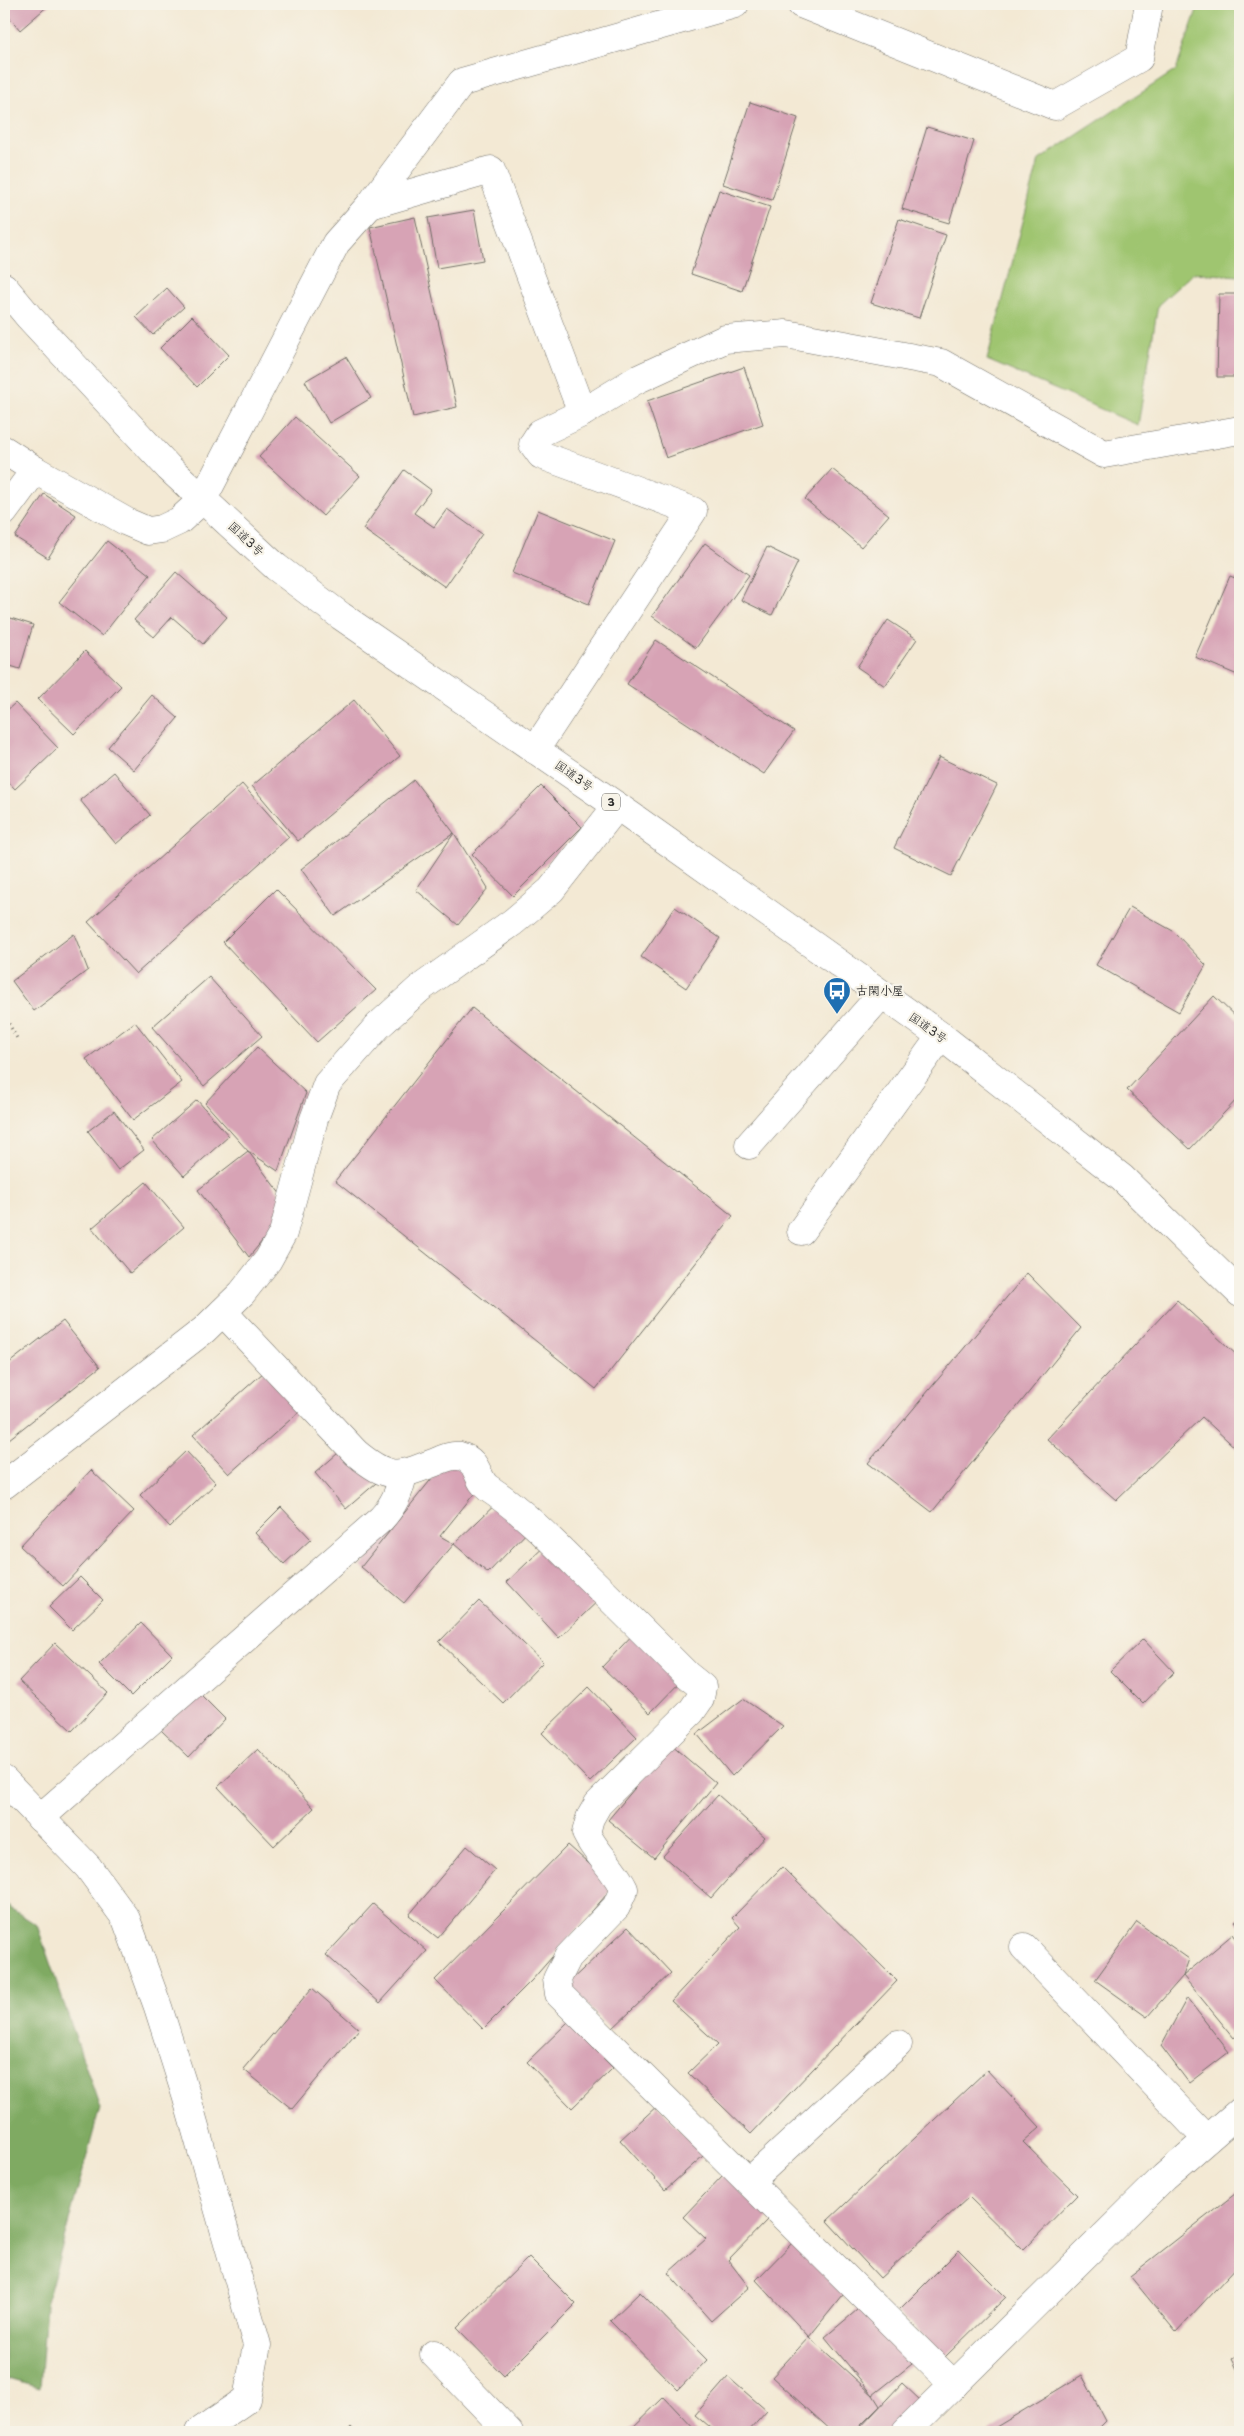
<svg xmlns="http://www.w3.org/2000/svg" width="1244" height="2436" font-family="'Playpen Sans','Klee One',sans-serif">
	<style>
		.green { fill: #9fc570; stroke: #65784e }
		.forest { fill: #7faa62; stroke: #556a46 }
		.building { fill: #d7a3b5 }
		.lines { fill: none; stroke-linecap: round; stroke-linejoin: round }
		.minor-casing { stroke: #716e66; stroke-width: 29 }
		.trunk-casing { stroke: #716e66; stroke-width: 29 }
		.path { stroke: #716e66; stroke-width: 3; stroke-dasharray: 1 4; stroke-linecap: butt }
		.minor { stroke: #fff; stroke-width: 28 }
		.trunk { stroke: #fff; stroke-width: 28 }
		.labels { text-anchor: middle; stroke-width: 4.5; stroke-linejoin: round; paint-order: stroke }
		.shield { fill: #f7f3e8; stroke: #686764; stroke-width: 1 }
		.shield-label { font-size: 11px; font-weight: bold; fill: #2b2b2b }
		.street-label { font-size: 12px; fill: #2b2b2b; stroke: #f7f3e8 }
		.poi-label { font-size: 12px; font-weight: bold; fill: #2b2b2b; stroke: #f7f3e8; text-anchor: start }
	</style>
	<rect width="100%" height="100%" fill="#f7f3e8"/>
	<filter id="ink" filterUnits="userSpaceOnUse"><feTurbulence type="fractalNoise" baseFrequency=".02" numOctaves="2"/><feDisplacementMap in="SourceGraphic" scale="10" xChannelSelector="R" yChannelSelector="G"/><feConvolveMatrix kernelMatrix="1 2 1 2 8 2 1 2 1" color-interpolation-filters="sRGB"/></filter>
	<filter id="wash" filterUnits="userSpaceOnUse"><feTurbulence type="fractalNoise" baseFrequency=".0096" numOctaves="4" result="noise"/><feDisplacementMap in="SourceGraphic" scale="20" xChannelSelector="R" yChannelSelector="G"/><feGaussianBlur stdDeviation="1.12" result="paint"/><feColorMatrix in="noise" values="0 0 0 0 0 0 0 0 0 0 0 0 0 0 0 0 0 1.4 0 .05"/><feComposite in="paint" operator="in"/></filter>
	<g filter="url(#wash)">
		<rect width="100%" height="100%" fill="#f3e9d4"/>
		<polygon class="green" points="1199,4 1240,4 1240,276 1193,273 1158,305 1138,425 987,360 1039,160 1176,70"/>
		<polygon class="forest" points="4,1904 37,1925 100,2108 46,2305 40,2388 4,2378"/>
		<g id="blocks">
			<g class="building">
				<polygon points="4,4 50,4 20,30 4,11"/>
				<polygon points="750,102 798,118 772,200 723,184"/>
				<polygon points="927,127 974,141 949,223 902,209"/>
				<polygon points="719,190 770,207 742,291 691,274"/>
				<polygon points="474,210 483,260 437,268 428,218"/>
				<polygon points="415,217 457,407 413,417 370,227"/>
				<polygon points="899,219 946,235 919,318 871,303"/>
				<polygon points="167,288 184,307 153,335 136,317"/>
				<polygon points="1219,294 1240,294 1240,377 1217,377"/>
				<polygon points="192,316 229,355 197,387 160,348"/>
				<polygon points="346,357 371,398 329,423 305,381"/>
				<polygon points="744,367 763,424 666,458 647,401"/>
				<polygon points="295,417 360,476 323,516 259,457"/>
				<polygon points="832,469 889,515 861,547 805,499"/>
				<polygon points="404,470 431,490 414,513 434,527 447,509 482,534 445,587 363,529"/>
				<polygon points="44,494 76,515 48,558 15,537"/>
				<polygon points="538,510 615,541 589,604 512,573"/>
				<polygon points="107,541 150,575 102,636 59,602"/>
				<polygon points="705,543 749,575 696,648 652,616"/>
				<polygon points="767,547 798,562 772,615 741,600"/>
				<polygon points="176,572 227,617 203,644 172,617 154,637 134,620"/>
				<polygon points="1230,576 1240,580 1240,676 1195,657"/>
				<polygon points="4,616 33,625 20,669 4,664"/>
				<polygon points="888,620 917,639 885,686 857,667"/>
				<polygon points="656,640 794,731 764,774 627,684"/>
				<polygon points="85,651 121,686 74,734 38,699"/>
				<polygon points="152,695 178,718 134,770 108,747"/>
				<polygon points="354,700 400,756 298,841 252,786"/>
				<polygon points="15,703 58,748 15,789 4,777 4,713"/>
				<polygon points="939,757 997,785 951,876 894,848"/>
				<polygon points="114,772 150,815 116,844 80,800"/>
				<polygon points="414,780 454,833 335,916 301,869"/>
				<polygon points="242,784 289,837 136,974 88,922"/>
				<polygon points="541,786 582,827 513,896 472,854"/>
				<polygon points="454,833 488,888 458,925 416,890"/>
				<polygon points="276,889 376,990 317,1042 223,942"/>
				<polygon points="675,907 720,938 686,988 641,957"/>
				<polygon points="1130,907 1173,931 1206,965 1179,1012 1096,965"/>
				<polygon points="74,934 88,970 34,1011 12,981"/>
				<polygon points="209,977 262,1036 204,1086 152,1027"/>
				<polygon points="1214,996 1240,1021 1240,1096 1190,1149 1127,1090"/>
				<polygon points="472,1008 733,1216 596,1389 335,1181"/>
				<polygon points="135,1022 182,1082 133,1120 86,1059"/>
				<polygon points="257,1047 306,1093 278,1171 248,1151 205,1103"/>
				<polygon points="197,1100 229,1136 184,1176 152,1140"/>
				<polygon points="114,1111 144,1150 118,1170 88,1131"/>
				<polygon points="248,1151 290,1207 249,1257 198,1190"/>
				<polygon points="146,1182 184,1227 130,1273 92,1228"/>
				<polygon points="1027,1273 1081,1328 932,1512 868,1463"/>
				<polygon points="1177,1300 1240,1358 1240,1452 1202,1417 1116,1500 1047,1439"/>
				<polygon points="63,1321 100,1367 4,1443 4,1367"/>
				<polygon points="264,1372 300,1411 229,1474 193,1435"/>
				<polygon points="345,1447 376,1483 346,1509 315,1473"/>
				<polygon points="186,1451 216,1483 170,1527 140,1495"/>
				<polygon points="449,1457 482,1484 440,1536 454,1544 404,1603 361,1567"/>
				<polygon points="91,1470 134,1511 63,1586 20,1546"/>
				<polygon points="502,1498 532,1527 488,1573 454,1544"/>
				<polygon points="281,1507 311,1539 284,1564 255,1533"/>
				<polygon points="551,1540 603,1596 559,1638 507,1582"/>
				<polygon points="80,1577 103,1600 72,1630 49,1607"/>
				<polygon points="479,1601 543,1662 503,1703 439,1642"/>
				<polygon points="141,1623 172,1655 131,1696 99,1664"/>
				<polygon points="638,1629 687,1675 650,1713 602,1667"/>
				<polygon points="1143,1639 1174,1672 1143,1704 1110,1671"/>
				<polygon points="55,1643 108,1693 72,1731 19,1681"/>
				<polygon points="589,1687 637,1737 590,1782 542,1733"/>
				<polygon points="198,1692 225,1719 189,1757 161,1730"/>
				<polygon points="743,1699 783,1726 732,1776 697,1734"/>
				<polygon points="671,1745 716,1783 654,1858 608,1820"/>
				<polygon points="258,1749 314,1808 274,1846 218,1787"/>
				<polygon points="718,1795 765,1837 711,1898 663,1856"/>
				<polygon points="568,1845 614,1886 532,1980 483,2029 435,1980"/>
				<polygon points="467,1846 495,1870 438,1938 409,1915"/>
				<polygon points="782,1867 897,1981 751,2134 688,2073 718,2044 671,2001 740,1927 732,1918"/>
				<polygon points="373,1904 427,1951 380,2003 326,1955"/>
				<polygon points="1240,1917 1240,1927 1235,1921"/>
				<polygon points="1137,1922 1189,1959 1183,1976 1147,2017 1095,1980"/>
				<polygon points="628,1927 671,1973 611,2030 567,1984"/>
				<polygon points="1233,1934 1240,1944 1240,2032 1234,2038 1183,1976"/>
				<polygon points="312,1988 359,2029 292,2109 243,2069"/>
				<polygon points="1187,1998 1229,2052 1189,2083 1161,2046"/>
				<polygon points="568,2022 613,2068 572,2108 527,2062"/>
				<polygon points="987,2070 1040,2127 1023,2142 1077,2195 1023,2250 969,2197 880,2278 827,2221"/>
				<polygon points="658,2105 703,2156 665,2190 620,2140"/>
				<polygon points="724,2174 769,2218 728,2260 749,2287 711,2321 668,2273 706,2239 683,2217"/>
				<polygon points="1240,2190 1240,2263 1176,2332 1130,2276"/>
				<polygon points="795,2240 847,2290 809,2337 756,2280"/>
				<polygon points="959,2250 1006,2297 945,2357 898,2311"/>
				<polygon points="529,2257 576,2304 504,2376 457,2328"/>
				<polygon points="640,2292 707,2360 678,2390 610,2321"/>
				<polygon points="863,2305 912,2364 873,2395 825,2337"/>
				<polygon points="809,2337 873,2395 880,2406 854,2432 833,2432 772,2377"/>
				<polygon points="1240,2355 1240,2375 1232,2359"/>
				<polygon points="1082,2375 1106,2421 1095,2432 988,2432"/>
				<polygon points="728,2377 767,2411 748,2432 715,2432 695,2415"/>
				<polygon points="902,2383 921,2401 892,2432 856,2432"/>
				<polygon points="664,2397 697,2432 628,2432"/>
				<polygon points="351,2427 356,2432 346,2432"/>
			</g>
		</g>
	</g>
	<g filter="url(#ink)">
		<use href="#blocks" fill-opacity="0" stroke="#716e66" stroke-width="1"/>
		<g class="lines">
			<defs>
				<g id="minor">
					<polyline points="801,4 1055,106 1139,58 1149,4"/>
					<polyline points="370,205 491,170 582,413"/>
					<polyline points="4,450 35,470"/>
					<polyline points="4,512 35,470 127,522 148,531 162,529 179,521 203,499 336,243 370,205 462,82 735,4"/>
					<polyline points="535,750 693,511 541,455 533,444 540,433 582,413 636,380 725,339 786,334 941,363 1104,454 1240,430"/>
					<polyline points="749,1145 881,995"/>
					<polyline points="801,1231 941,1036"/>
					<path d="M223 1312 356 1453C391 1482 399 1476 438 1461 445 1458 452 1455 460 1456 480 1461 476 1480 488 1488 524 1512 554 1543 584 1573 619 1607 653 1641 687 1675L702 1687 700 1699 691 1712 598 1804 590 1818 586 1833C596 1854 614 1868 624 1889L616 1907 568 1957 557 1979 559 1994 954 2385"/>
					<polyline points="4,1485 204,1330 242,1293 268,1260 283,1233 314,1119 327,1084 378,1026 419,989 513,922 551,890 617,806"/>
					<polyline points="4,1780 88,1867 126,1919 158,2007 186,2095 257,2345 247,2399 199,2432"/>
					<path d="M40 1818 381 1519C394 1505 399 1493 403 1475"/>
					<polyline points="1024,1947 1207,2139"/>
					<polyline points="749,2182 898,2044"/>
					<polyline points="434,2354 509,2432"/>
					<polyline points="906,2432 1164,2177 1240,2111"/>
				</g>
				<polyline id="trunk" points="4,287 29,317 169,468 276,567 341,616 630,815 941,1036 1122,1178 1240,1293"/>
			</defs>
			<use href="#minor" class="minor-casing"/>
			<use href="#trunk" class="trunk-casing"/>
			<polyline class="path" points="4,1015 18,1040"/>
			<use href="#minor" class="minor"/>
			<use href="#trunk" class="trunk"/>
		</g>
	</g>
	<defs>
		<symbol id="bus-pin" viewBox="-11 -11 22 30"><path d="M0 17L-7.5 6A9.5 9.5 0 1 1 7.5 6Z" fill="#1f6fb2" stroke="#f7f3e8"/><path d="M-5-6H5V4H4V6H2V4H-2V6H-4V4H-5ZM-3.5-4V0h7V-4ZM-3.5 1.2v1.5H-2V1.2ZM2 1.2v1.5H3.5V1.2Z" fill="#fff"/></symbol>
	</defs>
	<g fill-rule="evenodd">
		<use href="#bus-pin" x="821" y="975" width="32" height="43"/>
	</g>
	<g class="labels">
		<rect class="shield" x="602" y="793.5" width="18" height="17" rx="4"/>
		<g class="shield-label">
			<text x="611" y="806">3</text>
		</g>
		<g class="street-label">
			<text transform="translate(246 539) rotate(43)" y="4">国道3号</text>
			<text transform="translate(574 776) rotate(35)" y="4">国道3号</text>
			<text transform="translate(928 1028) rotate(35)" y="4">国道3号</text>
		</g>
		<g class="poi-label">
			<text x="856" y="995">古閑小屋</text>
		</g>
	</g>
	<rect width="1244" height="2436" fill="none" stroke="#f7f3e8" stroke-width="20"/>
</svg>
